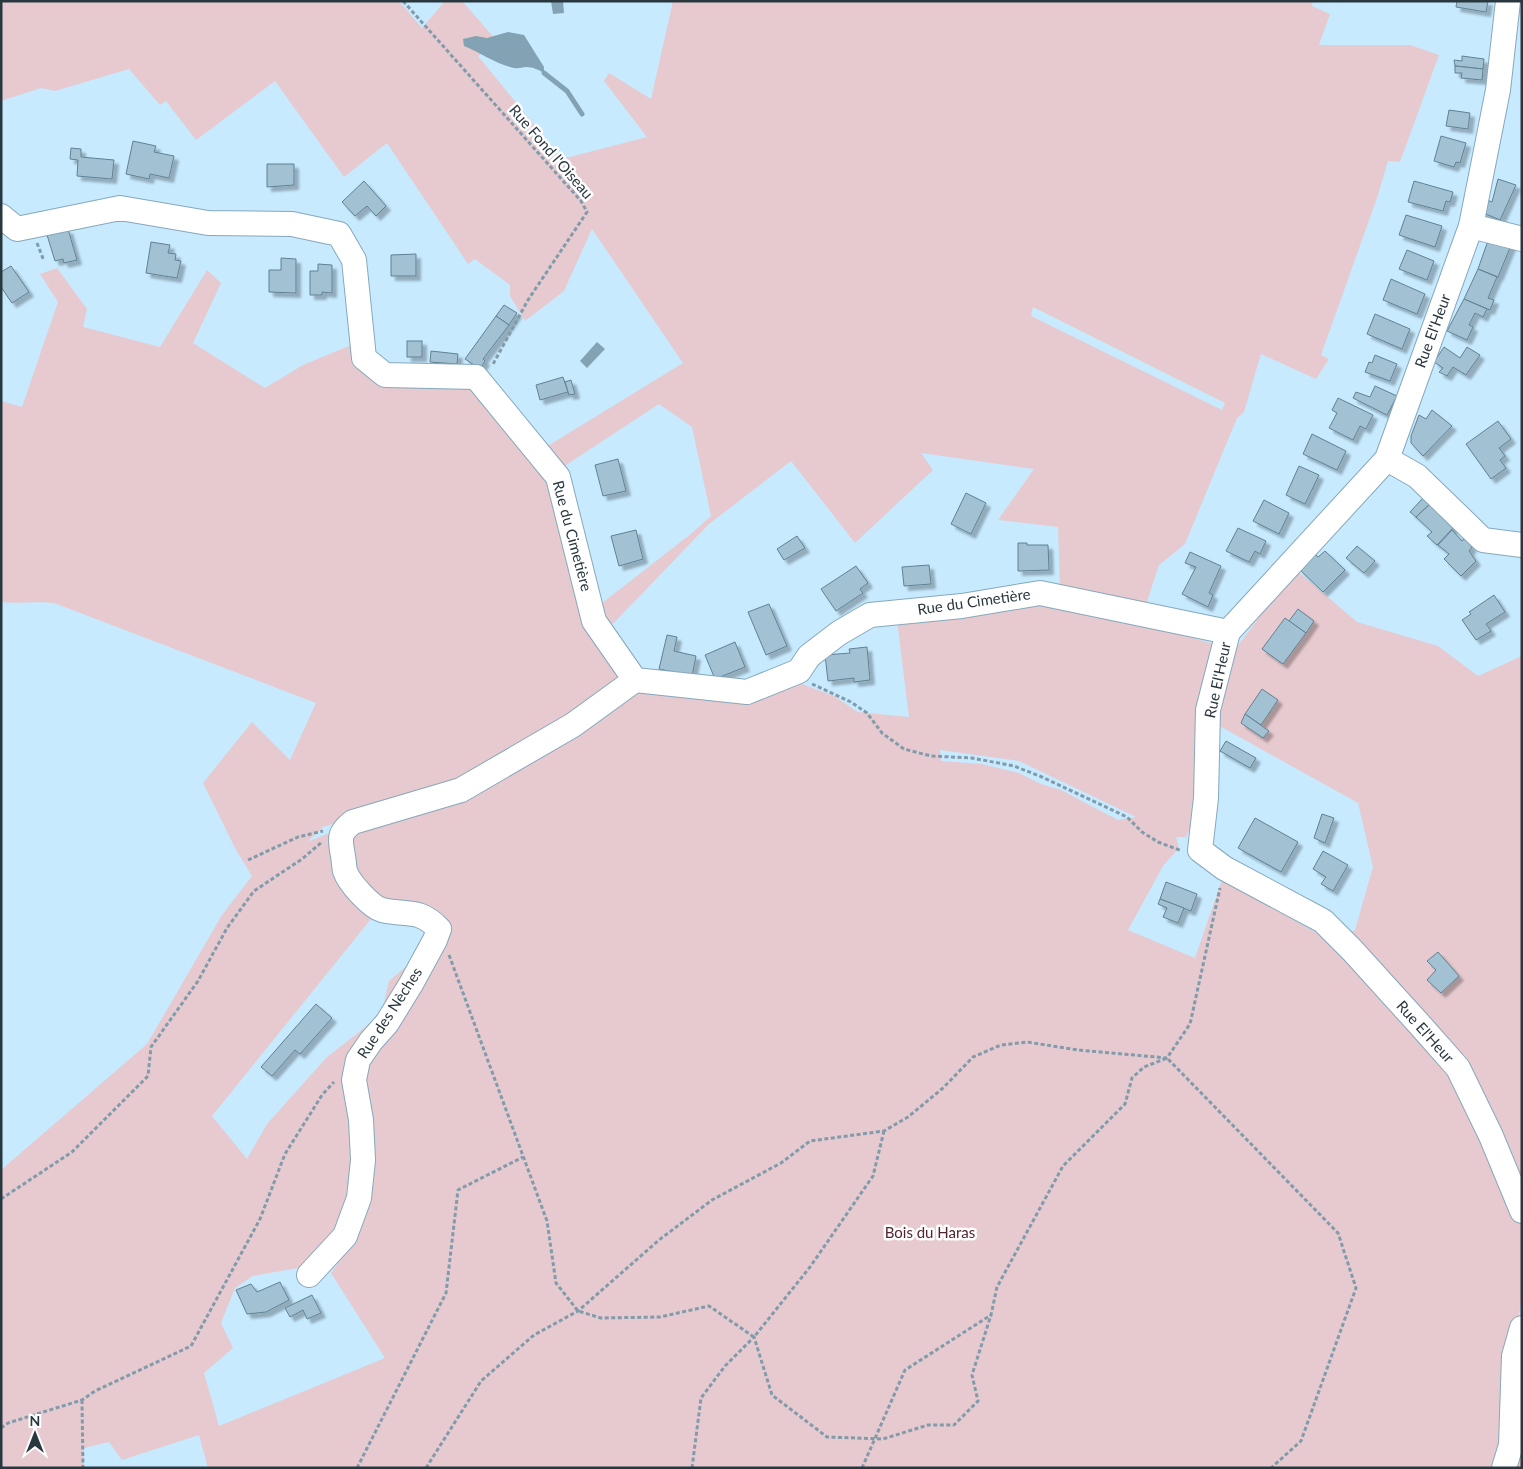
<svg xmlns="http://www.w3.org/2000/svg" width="1523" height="1469" font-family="Lato,sans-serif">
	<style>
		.green { fill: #e6cacf; fill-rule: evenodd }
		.water { fill: #83a2b3 }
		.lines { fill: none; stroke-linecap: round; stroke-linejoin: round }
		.stream { stroke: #83a2b3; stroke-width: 5 }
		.building { fill: #a2c1d3; stroke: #618193; filter: url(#shadow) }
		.minor-casing { stroke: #86a8bb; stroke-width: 26 }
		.path { stroke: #819baa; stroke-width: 3; stroke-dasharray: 4 2.5; stroke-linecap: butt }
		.minor { stroke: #fff; stroke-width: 24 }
		.labels { text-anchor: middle; stroke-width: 5; stroke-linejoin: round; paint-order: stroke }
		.street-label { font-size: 15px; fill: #29373f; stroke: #fff }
		.park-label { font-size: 15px; fill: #532430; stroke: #fff }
	</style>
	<defs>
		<filter id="shadow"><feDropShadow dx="4.5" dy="4.5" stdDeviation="1" flood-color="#0004"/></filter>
	</defs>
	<rect width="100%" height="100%" fill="#c7eaff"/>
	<g class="green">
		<path d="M1 1H399L422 28 445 1H462L498 42 478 56 562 159 647 137 604 81 609 73 651 99 673 1H1313L1312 6 1330 14 1319 45H1410L1439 55 1400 162 1388 161 1377 198 1321 355 1329 359 1316 379 1261 354 1244 412 1237 418 1185 544 1159 565 1144 611 1060 590 1058 527 998 520 1034 469 921 453 933 470 855 543 791 461 709 524 608 629 597 607 692 533 711 516 692 427 659 404 560 469 546 447 683 363 592 229 564 291 525 321 510 296V285L475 259 468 264 387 143 344 177 275 81 196 140 166 101 160 105 129 69 55 91 41 88 1 101ZM1033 307 1225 403 1222 410 1031 316Z"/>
		<path d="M57 268 87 309 83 327 160 347 207 270 221 283 193 343 265 388 303 365 356 343 358 362 376 380 479 389 554 479 590 620 627 672 620 686 588 712 497 764 432 793 323 827 307 842 337 830 344 877 357 901 375 914 212 1116 247 1159 267 1124 327 1057 381 1015 389 981 431 945 407 907 376 900 358 880 349 852V832L356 825 471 795 511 769 578 732 642 685 720 697 776 692 794 681 834 696 858 712 909 717 897 620 1038 598 1135 622 1214 644 1204 683 1198 811 1186 837H1176L1179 848 1163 866 1128 930 1195 958 1224 874 1240 890 1331 941 1355 930 1373 867 1358 803 1216 724 1218 683 1228 659 1295 569 1357 622 1438 646 1478 676 1522 656V1299L1508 1367 1500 1455 1518 1420 1519 1364 1522 1353V1468H208L199 1435 122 1460 109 1442 84 1448V1468H1V1170L147 1044 222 915 252 876 235 848 203 783 252 722 290 760 316 703 54 603C36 601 19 604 1 602V401L22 407 58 302 40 274ZM940 750 1019 761 1136 817 1118 820 1061 790 1041 784 1019 773 982 764 941 761ZM365 1068 369 1177 355 1239 331 1273 385 1358 219 1426 204 1373 233 1348 221 1323 235 1288 253 1276 315 1265 339 1238 355 1203 361 1161 351 1079Z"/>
	</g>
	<g class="water">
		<polygon points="551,1 563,1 564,13 553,14"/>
		<path d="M508 32 524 35 544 67V73C539 70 533 67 526 67 522 67 519 69 514 68 496 64 481 53 464 46L463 39 476 36 487 38Z"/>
		<polygon points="597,342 605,349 587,368 580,361"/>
	</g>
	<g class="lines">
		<polyline class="stream" points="544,73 567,91 582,114"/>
	</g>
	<g class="building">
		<polygon points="1457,1 1488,1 1486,12 1456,7"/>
		<polygon points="1462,56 1484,59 1483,69 1455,66 1454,60 1462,61"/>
		<polygon points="1455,66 1483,69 1482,80 1461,78 1462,73 1455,73"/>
		<polygon points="1449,110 1470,113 1468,129 1446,126"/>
		<polygon points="1441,136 1466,143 1460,163 1456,162 1454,167 1434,161"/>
		<polygon points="133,141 156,146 154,152 174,156 169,178 150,174 149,179 126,174"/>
		<polygon points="71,148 81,149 81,157 114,160 112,179 77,176 78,160 70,159"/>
		<polygon points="267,164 294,164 294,185 267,187"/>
		<polygon points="1498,179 1516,185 1500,220 1481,212 1485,199 1492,202"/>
		<polygon points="364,181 386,206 376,216 367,206 355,216 342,202"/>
		<polygon points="1414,181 1453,192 1450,202 1446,201 1443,211 1408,202"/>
		<polygon points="1406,215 1442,226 1435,247 1399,235"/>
		<polygon points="68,229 77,260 64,263 63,259 55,261 47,235"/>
		<polygon points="1490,235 1512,243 1498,277 1478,269"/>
		<polygon points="151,242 170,245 168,253 176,254 175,260 181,261 177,278 146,273"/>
		<polygon points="1407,250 1434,261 1427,280 1399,269"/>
		<polygon points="416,254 416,276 391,276 391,255"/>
		<polygon points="281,258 296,259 296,293 269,292 269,270 281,270"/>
		<polygon points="318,264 332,265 332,293 322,292 322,295 310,295 310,271 318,271"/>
		<polygon points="11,266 29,292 12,303 1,287 1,272"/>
		<polygon points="1478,269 1497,277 1488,298 1494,300 1490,310 1464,299"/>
		<polygon points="1391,279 1425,294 1417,314 1383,300"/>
		<polygon points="1464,299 1487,309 1483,317 1475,313 1469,325 1473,327 1467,340 1447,331"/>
		<polygon points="504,305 517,313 509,325 496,316"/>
		<polygon points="1375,314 1410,329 1402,349 1367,334"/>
		<polygon points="496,316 509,325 483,359 485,361 480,369 465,359"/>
		<rect x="407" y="341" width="15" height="16"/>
		<polygon points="1444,347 1460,358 1467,347 1480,355 1466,375 1453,367 1447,376 1439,372 1443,368 1434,362"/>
		<polygon points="431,351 458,354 457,364 430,362"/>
		<polygon points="1375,355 1397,364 1390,381 1365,372 1369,362 1372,363"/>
		<polygon points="563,377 568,392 540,400 536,385"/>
		<polygon points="571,380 575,394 569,395 565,382"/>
		<polygon points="1375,386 1397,396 1387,415 1353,398 1356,392 1370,397"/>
		<polygon points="1338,398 1373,415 1366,429 1360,426 1353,440 1329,428 1337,413 1332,410"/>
		<polygon points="1432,410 1452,426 1423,456 1411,443 1411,436 1419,415 1426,419"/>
		<polygon points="1498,421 1511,439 1499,448 1505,456 1500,460 1506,468 1491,479 1466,444"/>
		<polygon points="1312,434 1346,451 1337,470 1303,454"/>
		<polygon points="618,459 626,491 603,496 595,465"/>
		<polygon points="1299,466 1319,475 1305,504 1286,495"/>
		<polygon points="966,493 986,503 971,534 951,524"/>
		<polygon points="1423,498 1430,504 1416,517 1410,512"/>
		<polygon points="1264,500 1289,513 1279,534 1253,521"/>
		<polygon points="1430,504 1454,527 1437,545 1427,536 1432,532 1416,517"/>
		<polygon points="1238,528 1266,541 1260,554 1255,551 1249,562 1226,551"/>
		<polygon points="636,530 643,559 619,566 611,536"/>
		<polygon points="1452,530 1462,541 1465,538 1472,547 1469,551 1476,561 1461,576 1444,559 1449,554 1438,545"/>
		<polygon points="797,536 805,548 784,560 777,549"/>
		<polygon points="1018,543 1027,543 1027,545 1048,545 1049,570 1018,571"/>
		<polygon points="1357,546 1375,561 1364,573 1346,558"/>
		<polygon points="1325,551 1345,570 1323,592 1299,569 1314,553 1318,557"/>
		<polygon points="1190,552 1221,566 1209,593 1213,595 1208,607 1182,594 1196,567 1185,563"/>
		<polygon points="929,565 931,584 904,586 902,567"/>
		<polygon points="856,566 868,583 860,589 863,593 836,611 821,589"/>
		<polygon points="1494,595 1505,612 1486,624 1491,631 1476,640 1462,620 1471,614 1469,612"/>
		<polygon points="769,604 787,646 766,655 748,612"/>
		<polygon points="1298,609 1314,621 1306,633 1289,621"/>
		<polygon points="1285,618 1306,633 1283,664 1262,649"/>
		<polygon points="667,635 677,637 674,651 696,656 692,676 659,669"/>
		<polygon points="735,642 745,667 715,679 705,655"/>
		<polygon points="867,647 870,680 854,682 854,678 828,681 825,655 850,653 849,649"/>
		<polygon points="1262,689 1278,700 1261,725 1245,714"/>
		<polygon points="1245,714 1269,731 1263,738 1241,723"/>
		<polygon points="1226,741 1256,758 1250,768 1220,751"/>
		<polygon points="1322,814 1334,818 1325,843 1314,838"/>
		<polygon points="1255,818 1298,842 1281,872 1238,848"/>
		<polygon points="1323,851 1348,865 1333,891 1321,884 1326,877 1313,869"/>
		<polygon points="1166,882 1197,894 1191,911 1160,899"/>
		<polygon points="1160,899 1184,908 1178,923 1163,917 1167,908 1158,904"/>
		<polygon points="1438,952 1459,976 1441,993 1427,980 1436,970 1427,961"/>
		<polygon points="316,1004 332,1018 300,1054 295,1050 272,1076 261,1067"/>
		<polygon points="280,1282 289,1300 266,1312 247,1314 236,1290 251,1284 257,1292"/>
		<polygon points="312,1295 321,1313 307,1319 303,1310 290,1317 285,1308"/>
	</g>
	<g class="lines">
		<defs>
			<g id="minor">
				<polyline points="1508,1 1498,90 1471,226 1387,459 1228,632 1208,710 1206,798 1200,850 1224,868 1323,921 1352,950 1420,1025 1458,1068 1491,1136 1522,1211"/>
				<polyline points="1,216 17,229 120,208 208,223 292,224 339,234 354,260 364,358 385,375 476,377 558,477 594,621 635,680 747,692 799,671 809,656 822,646 839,633 870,615 962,606 1040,593 1228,632"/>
				<polyline points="1471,226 1522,239"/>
				<polyline points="1387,459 1417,476 1483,540 1522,545"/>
				<path d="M309 1275 345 1236 359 1198 363 1160 361 1120 354 1080 358 1060 371 1041 387 1023 411 984 435 940 439 929C419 908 408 916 382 910 371 907 349 883 345 871 344 867 344 861 343 856 340 839 338 833 353 822L461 790 573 725 635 680"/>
				<polyline points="1504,1468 1511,1445 1514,1356 1522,1328"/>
			</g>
		</defs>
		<use href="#minor" class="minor-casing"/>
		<g class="path">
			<polyline points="403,1 581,201 587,212 528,300 492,366"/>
			<polyline points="37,243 44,261"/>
			<polyline points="812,684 851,702 867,713 882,733 904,749 931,756 972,758 1014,766 1042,777 1127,817 1142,832 1158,842 1182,851"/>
			<polyline points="248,860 298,837 323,831"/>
			<polyline points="449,955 547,1221 556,1283 578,1311 601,1318 660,1317 709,1306 754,1337 810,1267 873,1176 884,1131"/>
			<polyline points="1,1199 72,1152 148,1076 151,1047 198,981 227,928 254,891 302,859 322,842"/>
			<polyline points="82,1400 83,1468"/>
			<polyline points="1,1428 8,1423 82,1400 95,1391 191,1346 260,1219 285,1154 322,1095 334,1082"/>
			<polyline points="357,1468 446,1293 458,1190 523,1157"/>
			<polyline points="426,1468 481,1381 534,1335 578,1311 659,1240 712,1200 781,1163 810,1141 884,1131 908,1117 943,1088 973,1057 1001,1045 1027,1042 1078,1050 1167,1058 1190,1024 1220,888"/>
			<polyline points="692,1468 701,1398 725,1366 754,1337 772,1395 827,1437 883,1439 928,1425 954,1425 978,1401 972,1375 991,1315 997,1287 1063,1166 1125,1104 1132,1078 1144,1067 1167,1058 1338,1233 1356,1288 1301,1441 1271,1468"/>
			<polyline points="862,1468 905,1370 991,1315"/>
		</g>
		<use href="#minor" class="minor"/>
	</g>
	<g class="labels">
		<g class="street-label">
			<text transform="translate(551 152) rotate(49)" y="5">Rue Fond l'Oiseau</text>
			<text transform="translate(1433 331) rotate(-70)" y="5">Rue El'Heur</text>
			<text transform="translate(572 536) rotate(75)" y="5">Rue du Cimetière</text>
			<text transform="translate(974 602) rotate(-8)" y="5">Rue du Cimetière</text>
			<text transform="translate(1218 680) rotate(-78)" y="5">Rue El'Heur</text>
			<text transform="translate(390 1013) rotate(-57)" y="5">Rue des Nèches</text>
			<text transform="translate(1425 1032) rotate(48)" y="5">Rue El'Heur</text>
		</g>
		<g class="park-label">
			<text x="930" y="1238">Bois du Haras</text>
		</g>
	</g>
	<rect width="1523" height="1469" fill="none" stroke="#29373f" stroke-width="5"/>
	<g transform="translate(35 1434)" stroke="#ffffff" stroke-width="4" paint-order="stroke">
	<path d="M0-4L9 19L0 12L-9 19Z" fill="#29373f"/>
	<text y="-8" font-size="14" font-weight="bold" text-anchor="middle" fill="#29373f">N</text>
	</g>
</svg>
